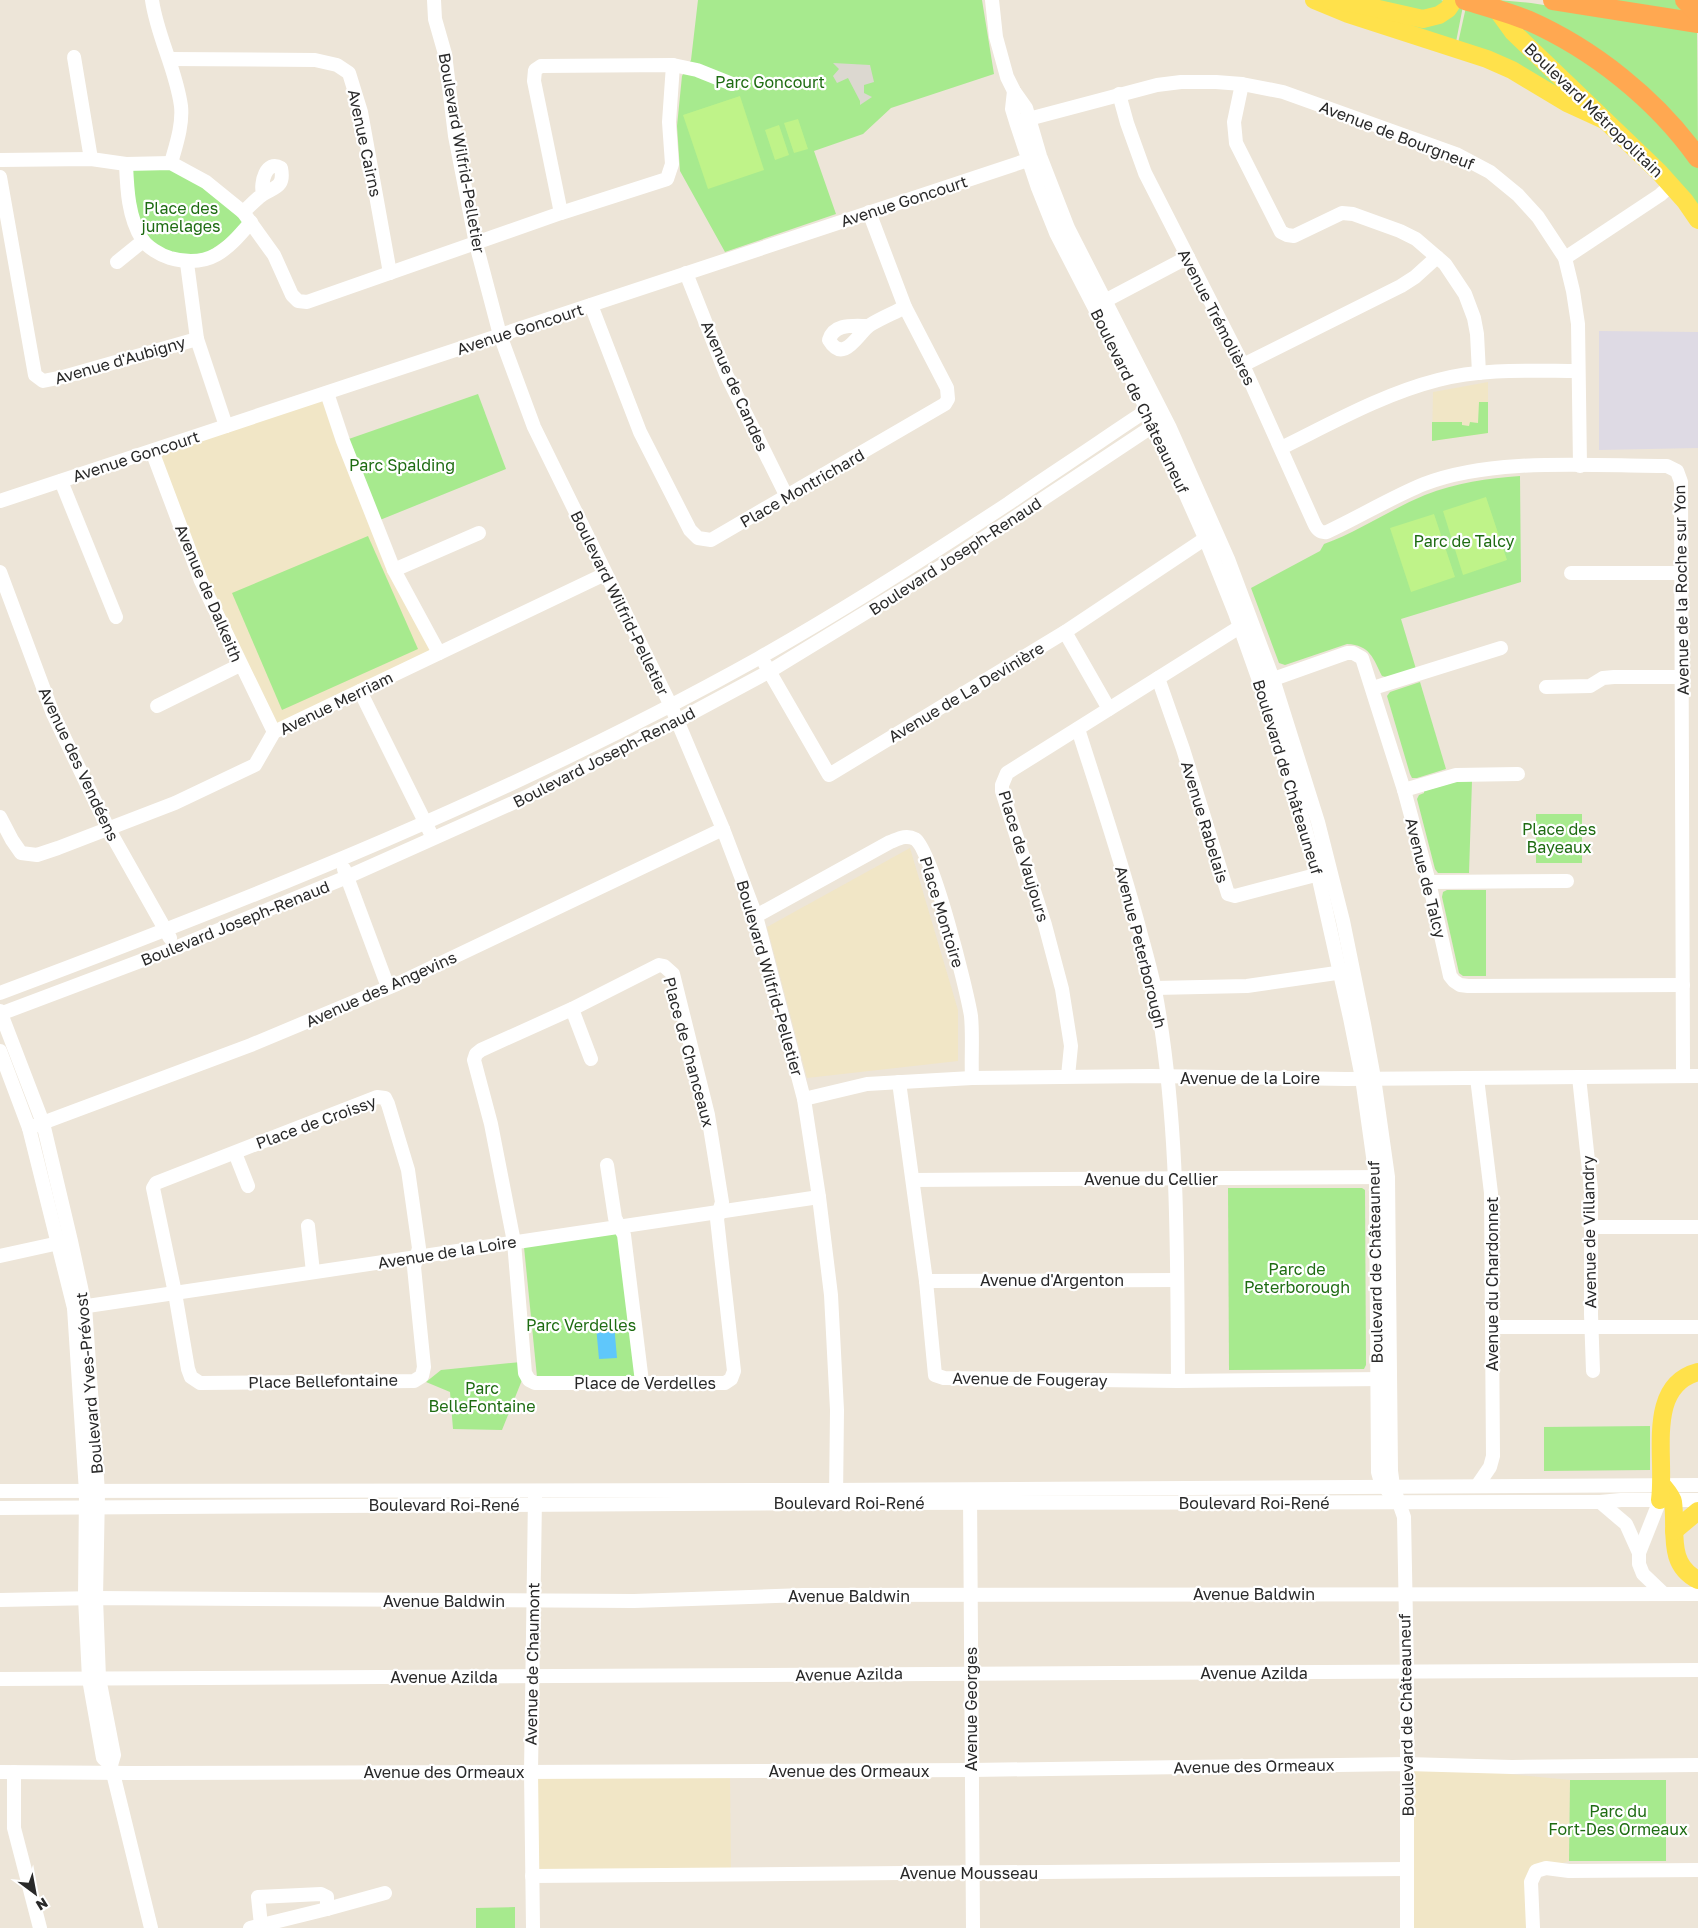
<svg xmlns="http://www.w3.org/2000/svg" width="1698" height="1928" font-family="'Golos Text',sans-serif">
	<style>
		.industrial { fill: #dedae4 }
		.education { fill: #f1e6c6 }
		.green { fill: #a7ea8e }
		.pitch { fill: #bff389 }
		.plaza { fill: #dcd8d0 }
		.water { fill: #5fc7fb }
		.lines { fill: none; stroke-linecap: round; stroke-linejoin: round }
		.minor { stroke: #fff; stroke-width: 14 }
		.major { stroke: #ffe14b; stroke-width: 18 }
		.highway { stroke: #ffa851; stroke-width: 20 }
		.labels { text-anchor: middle; stroke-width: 4.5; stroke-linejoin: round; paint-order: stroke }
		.park-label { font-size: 16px; fill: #1e6c12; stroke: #fff }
		.street-label { font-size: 16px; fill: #292929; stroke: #fff }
	</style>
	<rect width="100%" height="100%" fill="#ede5d8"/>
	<polygon class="industrial" points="1599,331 1698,332 1698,448 1599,450"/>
	<g class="education">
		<polygon points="1488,382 1488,433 1432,441 1433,392"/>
		<polygon points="327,393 343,441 439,653 274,732 152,451"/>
		<polygon points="910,848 958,1010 958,1061 807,1078 767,927"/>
		<polygon points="1407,1764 1570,1780 1569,1861 1536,1871 1533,1928 1407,1928"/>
		<polygon points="730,1772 731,1874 531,1874 532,1776"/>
	</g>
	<g class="green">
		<polygon points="698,0 982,0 994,74 891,108 863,134 814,151 836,214 725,252 680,171 677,126 682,76 691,60"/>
		<polygon points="1359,0 1441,0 1447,2 1432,12"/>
		<polygon points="1498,0 1531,3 1697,29 1698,148 1685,131"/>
		<polygon points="1597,0 1676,0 1690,14"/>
		<polygon points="1458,5 1463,6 1456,42 1355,8 1386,16"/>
		<polygon points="1466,7 1494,16 1565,92 1458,43"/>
		<polygon points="1517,28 1531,29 1559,43 1631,94 1698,168 1698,210"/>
		<polygon points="171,163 251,222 195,261 143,241 126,164"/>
		<polygon points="478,394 506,469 375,522 343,441"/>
		<polygon points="1479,402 1488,402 1488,433 1432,441 1432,422 1462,422 1462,425 1469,426 1470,422 1478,423"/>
		<path d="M1520 476 1521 582 1401 619 1416 669 1386 677 1382 676C1373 658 1370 645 1347 644L1285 665 1279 663 1251 588 1320 551 1324 544C1360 531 1391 509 1425 495 1456 483 1488 478 1520 476Z"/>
		<polygon points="368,536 418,649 282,710 232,593"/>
		<polygon points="1420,682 1446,769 1417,778 1412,778 1410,774 1387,696 1390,692"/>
		<polygon points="1472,781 1469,873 1438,873 1435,869 1417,799 1419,795 1424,793 1424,791 1455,782"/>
		<rect x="1536" y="814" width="46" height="49"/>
		<polygon points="1447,890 1486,890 1486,976 1463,976 1459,973 1442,897 1443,892"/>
		<polygon points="1228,1188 1362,1188 1365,1190 1366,1365 1364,1369 1229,1370"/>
		<polygon points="620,1233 635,1376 537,1377 524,1247"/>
		<polygon points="521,1362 522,1380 502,1430 453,1429 450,1392 426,1382 441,1370"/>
		<polygon points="1650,1426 1650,1470 1544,1471 1544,1427"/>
		<polygon points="1570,1780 1666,1780 1666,1861 1569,1861"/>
		<polygon points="515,1907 515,1928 476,1928 476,1908"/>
	</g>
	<g class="pitch">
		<polygon points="740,96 764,170 708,189 683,115"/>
		<polygon points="798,119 808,149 794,153 784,123"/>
		<polygon points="779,125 789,155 775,160 765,130"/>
		<polygon points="1486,497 1507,560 1463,575 1443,511"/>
		<polygon points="1434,514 1455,577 1411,592 1390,528"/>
	</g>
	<polygon class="plaza" points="833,63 870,65 874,82 864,85 864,93 872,97 860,105 860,101 848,78 837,83 833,76 839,69"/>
	<polygon class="water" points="614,1324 617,1358 599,1359 596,1326"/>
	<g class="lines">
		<g class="minor">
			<path d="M152 0C157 36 176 69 181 106 183 125 176 145 171 163"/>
			<polyline points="434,0 435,19 445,54 455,136 476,244 500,335 534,427 671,706 723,829 756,916 804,1099 819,1197 831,1295 837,1410 836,1499"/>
			<polyline points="992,0 996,37 1007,77 1014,91 1026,108 1040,156 1068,228 1170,428 1228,559 1273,679 1318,822 1343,921 1364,1024 1374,1078 1388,1177 1391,1471 1393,1486 1404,1517 1407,1673 1407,1928"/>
			<polyline points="74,57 91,159"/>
			<polyline points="170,59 315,60 337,65 349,73 361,112 390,273"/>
			<polyline points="1242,84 1234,122 1236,143 1281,232 1287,235 1294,236 1342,213 1353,214 1400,231 1416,239 1445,264 1465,294 1474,318 1477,334 1479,373"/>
			<polyline points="1014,91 1012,109 1016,122 1038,188 1056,233 1155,425 1205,538 1235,613 1268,706 1291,778 1318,875 1350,1018 1362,1078 1376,1178 1378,1472 1380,1479 1388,1491"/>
			<path d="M1119 94 1127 123 1145 173 1243 365 1314 523C1317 530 1320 533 1327 532 1359 517 1392 497 1424 484 1493 457 1593 466 1667 466L1677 471 1681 482 1683 1076"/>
			<polyline points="1021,121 1157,85 1181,82 1216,82 1242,84 1283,92 1456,154 1490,172 1518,195 1538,217 1565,258 1573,291 1578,324 1580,466"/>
			<polyline points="0,160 91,159 126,164 171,163 206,182 243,212 274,255 292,295 298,301 307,302 561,213 667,179 672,164 669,122 673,65"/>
			<path d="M126 164C127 188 128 217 142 239 147 247 160 255 170 258 210 269 227 250 251 222"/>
			<polyline points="0,177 35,375 43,381 63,377 197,339"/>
			<path d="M243 212C249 207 255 200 262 195 274 187 285 188 281 168 266 159 260 183 263 194"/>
			<polyline points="561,213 534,81 535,70 541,66 673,65 697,70 732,84"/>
			<polyline points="1565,258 1660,195 1671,185"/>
			<polyline points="117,262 143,241"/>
			<polyline points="187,263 197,339 226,426"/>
			<polyline points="686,273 726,374 787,497"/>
			<polyline points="1099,304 1188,257"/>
			<polyline points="591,305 640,432 690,530 698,538 711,540 945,404 948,399 947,388 905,307 869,212"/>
			<path d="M868 326C853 326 834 323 829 340 844 365 858 333 870 325 881 318 894 313 905 307"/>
			<polyline points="1243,365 1401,286 1415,277 1437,257"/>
			<polyline points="327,393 343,441 394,570 439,653"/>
			<path d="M1281 448C1332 423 1383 394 1438 380 1483 368 1532 371 1578 371"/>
			<polyline points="152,451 201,581 274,732"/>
			<polyline points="61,481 116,617"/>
			<polyline points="0,501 1037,157"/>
			<polyline points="394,570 479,533"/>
			<polyline points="0,572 53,714 108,828 170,938"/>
			<polyline points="1571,573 1681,573"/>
			<polyline points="1065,632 1109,709"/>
			<polyline points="765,664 829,775 1065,632 1212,534"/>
			<polyline points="1158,678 1183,749 1228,894 1235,896 1327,872"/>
			<polyline points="1265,682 1347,653 1353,653 1362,658 1404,790 1429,882 1450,976 1454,981 1460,985 1468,986 1683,985"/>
			<polyline points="1546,687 1590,686 1603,678 1614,677 1683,677"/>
			<polyline points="1373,688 1501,648"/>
			<polyline points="360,691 430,832"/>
			<polyline points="157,706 240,665"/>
			<path d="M1078 729C1100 798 1123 865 1141 935 1146 953 1151 971 1155 990 1179 1119 1177 1250 1178 1381"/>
			<polyline points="1404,790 1456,775 1518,774"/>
			<polyline points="0,817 12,840 21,853 37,855 58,848 175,803 255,765 274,732 605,574"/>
			<polyline points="344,869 388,987"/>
			<polyline points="1429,882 1567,881"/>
			<path d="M756 916 890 842C898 839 906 834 915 839 932 849 967 991 971 1016 973 1036 971 1058 972 1078"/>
			<polygon points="659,965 664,966 673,974 708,1115 722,1202 717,1219 734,1371 731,1379 725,1383 535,1383 529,1380 525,1373 514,1242 491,1124 474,1060 476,1054 481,1050 572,1009"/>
			<polyline points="1155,988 1247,986 1350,971"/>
			<path d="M0 993C259 896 517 793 759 658 844 610 927 557 1009 503 1039 482 1070 462 1101 441 1119 429 1137 416 1156 405"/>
			<polyline points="572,1009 591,1059"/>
			<polyline points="0,1011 43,1123 71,1241 85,1306 98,1492 96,1598 99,1678 114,1755 111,1765 151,1928"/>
			<polyline points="0,1014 175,948 347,877 526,797 677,721 770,671 942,566 1162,420"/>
			<polyline points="0,1051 29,1128 74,1308 86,1492 85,1598 89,1679 103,1758 111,1765"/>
			<polyline points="1068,1076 1071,1046 1062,989 1045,925 1002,791 1002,785 1007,773 1246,623"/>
			<polyline points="1579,1077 1591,1189 1591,1314 1593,1371"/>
			<polyline points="1477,1078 1491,1193 1493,1456 1490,1467 1477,1486"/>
			<polyline points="899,1082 926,1281 935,1375 944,1378 1178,1381 1385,1379"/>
			<polygon points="377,1097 385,1098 388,1104 408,1170 419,1248 414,1267 424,1367 422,1376 414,1381 200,1383 191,1377 188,1369 175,1293 153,1188 156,1183"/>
			<polyline points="804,1099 867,1084 972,1078 1151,1076 1346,1079 1698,1076"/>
			<polyline points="29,1128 251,1045 397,984 723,829"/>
			<polyline points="235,1153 248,1186"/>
			<polyline points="607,1165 615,1218 624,1235 642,1382"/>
			<polyline points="913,1180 1384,1177"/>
			<polyline points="308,1226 313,1272"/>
			<polyline points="1592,1227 1698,1227"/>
			<polyline points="0,1256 68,1241"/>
			<polyline points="926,1281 1177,1280"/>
			<polyline points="74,1308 819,1197"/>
			<polyline points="1492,1327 1698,1327"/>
			<polyline points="0,1491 826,1490 1698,1485"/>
			<polyline points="970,1495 973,1928"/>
			<polyline points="1600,1502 1626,1524 1639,1553 1639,1564 1643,1574 1664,1594"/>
			<polyline points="0,1508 826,1503 1548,1502 1600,1502 1621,1500 1698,1500"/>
			<polyline points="1639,1553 1660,1500"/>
			<polyline points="0,1600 96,1598 634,1601 803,1595 1698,1594"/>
			<polyline points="0,1679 1698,1670"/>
			<polyline points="0,1772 130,1773 518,1772 972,1770 1407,1764 1512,1767 1698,1765"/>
			<polyline points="14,1772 14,1828 40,1928"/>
			<polyline points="532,1876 1407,1869"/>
			<polyline points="261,1925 258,1897 321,1894 327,1897 327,1909"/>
			<polyline points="250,1928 327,1909 385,1893"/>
			<polyline points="533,1928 531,1772 535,1497"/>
			<polyline points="1533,1928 1531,1882 1536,1871 1546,1868 1569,1871 1698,1870"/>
		</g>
		<g class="major">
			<polyline points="1314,0 1348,14 1487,59 1512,70 1567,103 1602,119"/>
			<polyline points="1331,1 1352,3 1423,19 1439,15 1448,9 1454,0"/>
			<polyline points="1492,3 1513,32 1659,172 1685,201 1698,220"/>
			<path d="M1662 1485C1666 1490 1672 1496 1673 1502 1677 1530 1666 1564 1698 1580"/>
			<path d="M1660 1500C1666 1458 1645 1386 1698 1372"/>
			<polyline points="1674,1531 1698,1511"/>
		</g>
		<g class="highway">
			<path d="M1465 0C1485 6 1507 12 1527 20 1593 49 1656 99 1698 158"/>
			<polyline points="1553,0 1698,23"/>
			<polyline points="1685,0 1698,13"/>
		</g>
	</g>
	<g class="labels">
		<g class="park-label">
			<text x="770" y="88">Parc Goncourt</text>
			<text x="181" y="214">Place des<tspan x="181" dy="18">jumelages</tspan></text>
			<text x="402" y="471">Parc Spalding</text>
			<text x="1464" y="547">Parc de Talcy</text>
			<text x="1559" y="835">Place des<tspan x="1559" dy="18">Bayeaux</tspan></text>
			<text x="1297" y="1275">Parc de<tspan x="1297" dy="18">Peterborough</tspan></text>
			<text x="581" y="1331">Parc Verdelles</text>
			<text x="482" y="1394">Parc<tspan x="482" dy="18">BelleFontaine</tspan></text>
			<text x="1618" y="1817">Parc du<tspan x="1618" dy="18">Fort-Des Ormeaux</tspan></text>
		</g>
		<g class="street-label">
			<text transform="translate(1594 110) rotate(44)" y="6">Boulevard Métropolitain</text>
			<text transform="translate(1397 135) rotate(21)" y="6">Avenue de Bourgneuf</text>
			<text transform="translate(365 143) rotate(78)" y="6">Avenue Cairns</text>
			<text transform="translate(462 153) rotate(80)" y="6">Boulevard Wilfrid-Pelletier</text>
			<text transform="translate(904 201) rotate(-18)" y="6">Avenue Goncourt</text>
			<text transform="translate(1217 317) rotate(63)" y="6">Avenue Trémolières</text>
			<text transform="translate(520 329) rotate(-18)" y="6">Avenue Goncourt</text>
			<text transform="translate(120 360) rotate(-16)" y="6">Avenue d'Aubigny</text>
			<text transform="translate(735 386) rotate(66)" y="6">Avenue de Candes</text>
			<text transform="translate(1140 401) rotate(64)" y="6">Boulevard de Châteauneuf</text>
			<text transform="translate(136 456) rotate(-18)" y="6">Avenue Goncourt</text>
			<text transform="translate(802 488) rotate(-30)" y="6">Place Montrichard</text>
			<text transform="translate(955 556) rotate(-33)" y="6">Boulevard Joseph-Renaud</text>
			<text transform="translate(1681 590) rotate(-91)" y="6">Avenue de la Roche sur Yon</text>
			<text transform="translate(209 593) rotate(67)" y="6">Avenue de Dalkeith</text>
			<text transform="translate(620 603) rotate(64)" y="6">Boulevard Wilfrid-Pelletier</text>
			<text transform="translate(966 692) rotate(-31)" y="6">Avenue de La Devinière</text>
			<text transform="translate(336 703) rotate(-26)" y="6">Avenue Merriam</text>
			<text transform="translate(604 757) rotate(-27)" y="6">Boulevard Joseph-Renaud</text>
			<text transform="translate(79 764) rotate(65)" y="6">Avenue des Vendéens</text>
			<text transform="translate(1288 777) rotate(73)" y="6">Boulevard de Châteauneuf</text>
			<text transform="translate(1205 822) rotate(73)" y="6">Avenue Rabelais</text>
			<text transform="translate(1024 856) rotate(73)" y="6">Place de Vaujours</text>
			<text transform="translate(1426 878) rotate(76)" y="6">Avenue de Talcy</text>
			<text transform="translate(942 912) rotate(73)" y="6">Place Montoire</text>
			<text transform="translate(235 923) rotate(-22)" y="6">Boulevard Joseph-Renaud</text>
			<text transform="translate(1141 947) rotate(76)" y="6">Avenue Peterborough</text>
			<text transform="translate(770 978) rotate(74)" y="6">Boulevard Wilfrid-Pelletier</text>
			<text transform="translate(381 989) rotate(-24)" y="6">Avenue des Angevins</text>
			<text transform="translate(689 1052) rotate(75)" y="6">Place de Chanceaux</text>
			<text x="1250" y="1084">Avenue de la Loire</text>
			<text transform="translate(316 1122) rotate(-20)" y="6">Place de Croissy</text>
			<text x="1151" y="1185">Avenue du Cellier</text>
			<text transform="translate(1589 1232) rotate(-91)" y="6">Avenue de Villandry</text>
			<text transform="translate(447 1252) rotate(-9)" y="6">Avenue de la Loire</text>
			<text transform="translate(1375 1262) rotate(-91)" y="6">Boulevard de Châteauneuf</text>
			<text x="1052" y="1286">Avenue d'Argenton</text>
			<text transform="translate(1492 1284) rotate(-90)" y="6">Avenue du Chardonnet</text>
			<text transform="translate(1030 1379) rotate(1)" y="6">Avenue de Fougeray</text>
			<text transform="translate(323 1381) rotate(-1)" y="6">Place Bellefontaine</text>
			<text transform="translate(89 1383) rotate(-95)" y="6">Boulevard Yves-Prévost</text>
			<text x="645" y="1389">Place de Verdelles</text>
			<text x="849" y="1509">Boulevard Roi-René</text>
			<text x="1254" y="1509">Boulevard Roi-René</text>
			<text x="444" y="1511">Boulevard Roi-René</text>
			<text x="1254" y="1600">Avenue Baldwin</text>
			<text x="849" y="1602">Avenue Baldwin</text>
			<text x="444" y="1607">Avenue Baldwin</text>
			<text transform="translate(532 1664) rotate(-89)" y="6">Avenue de Chaumont</text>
			<text x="1254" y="1679">Avenue Azilda</text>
			<text transform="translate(849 1674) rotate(-1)" y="6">Avenue Azilda</text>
			<text x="444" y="1683">Avenue Azilda</text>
			<text transform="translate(971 1709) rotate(-90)" y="6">Avenue Georges</text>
			<text transform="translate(1406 1715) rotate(-91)" y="6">Boulevard de Châteauneuf</text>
			<text transform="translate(1254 1766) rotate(-1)" y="6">Avenue des Ormeaux</text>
			<text x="849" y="1777">Avenue des Ormeaux</text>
			<text x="444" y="1778">Avenue des Ormeaux</text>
			<text x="969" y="1879">Avenue Mousseau</text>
		</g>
	</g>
	<g transform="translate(35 1893) rotate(148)" stroke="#ffffff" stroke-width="4" paint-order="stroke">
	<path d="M0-4L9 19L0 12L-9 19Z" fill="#292929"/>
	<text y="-8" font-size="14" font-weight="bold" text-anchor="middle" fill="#292929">N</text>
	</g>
</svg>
